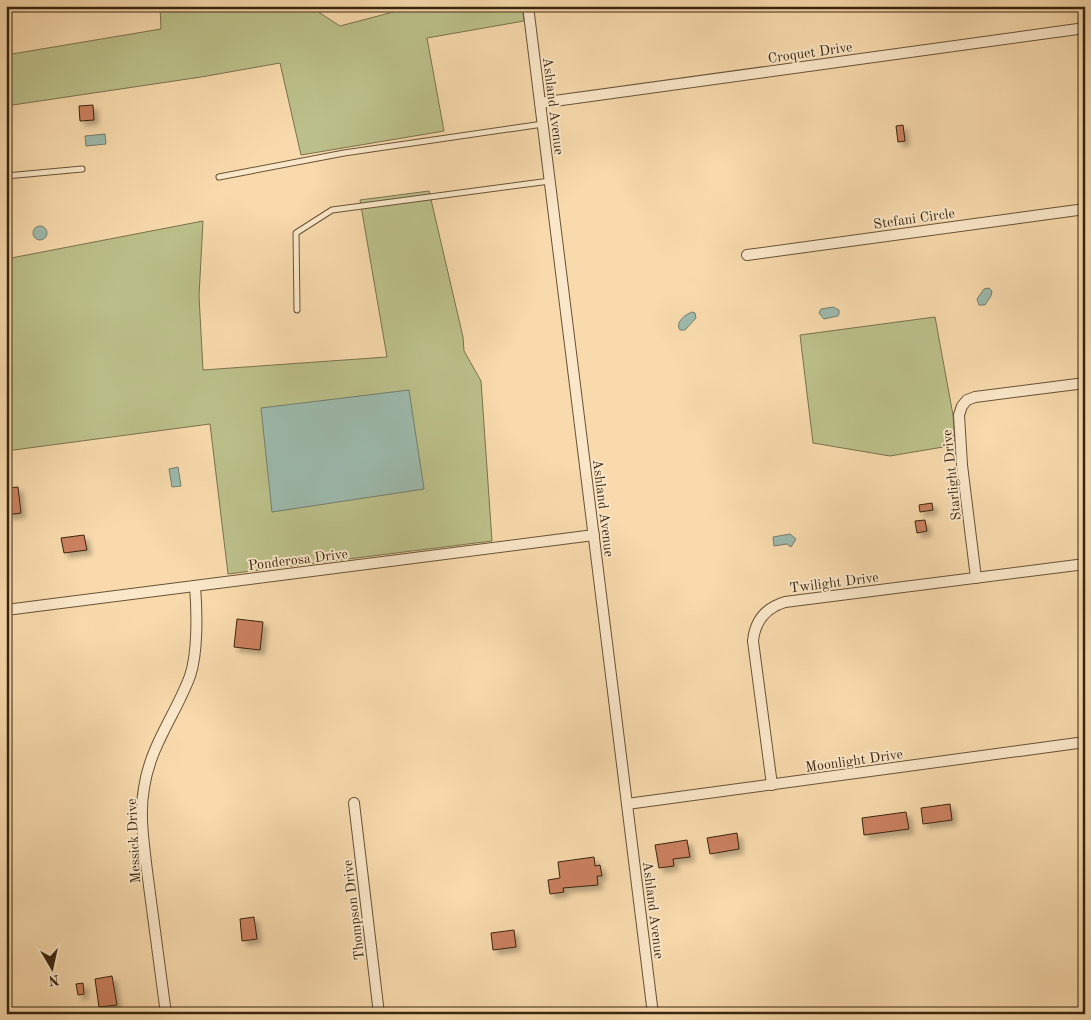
<svg xmlns="http://www.w3.org/2000/svg" width="1091" height="1020" font-family="'Old Standard TT',serif">
	<style>
		.green { fill: #bcc08a; stroke: #7a724c }
		.water { fill: #9dbaad; stroke: #757e6e }
		.building { fill: #cb8160; stroke: #39250f; filter: url(#shadow) }
		.lines { fill: none; stroke-linecap: round; stroke-linejoin: round }
		.lane-casing { stroke: #695236; stroke-width: 7 }
		.street-casing { stroke: #695236; stroke-width: 12 }
		.lane { stroke: #fae7c9; stroke-width: 5 }
		.street { stroke: #fae7c9; stroke-width: 10 }
		.labels { text-anchor: middle; stroke-width: 4; stroke-linejoin: round; paint-order: stroke }
		.street-label { font-size: 14px; fill: #39250f; stroke: #fae7c9 }
	</style>
	<defs>
		<filter id="shadow"><feDropShadow dx="4.5" dy="4.5" stdDeviation="2.5" flood-color="#0004"/></filter>
	</defs>
	<rect width="100%" height="100%" fill="#f8daac"/>
	<filter id="stains"><feTurbulence type="fractalNoise" baseFrequency=".004" numOctaves="4"/><feColorMatrix values="0 0 0 0 .2 0 0 0 0 .09 0 0 0 0 .02 0 0 0 .5 -.17"/></filter>
	<radialGradient id="worn" r=".72"><stop offset=".6" stop-color="#630" stop-opacity="0"/><stop offset="1" stop-color="#630" stop-opacity=".3"/></radialGradient>
	<g class="green">
		<polygon points="160,6 309,6 340,26 416,6 522,6 524,21 427,38 444,131 301,155 280,63 201,77 6,106 6,55 161,29"/>
		<polygon points="429,191 463,337 464,351 481,381 492,541 228,574 210,424 6,451 6,259 203,221 199,296 203,370 387,357 360,200"/>
		<polygon points="935,317 953,415 955,445 890,456 813,443 800,335"/>
	</g>
	<g class="water">
		<polygon points="105,134 106,144 86,146 85,136"/>
		<circle cx="40" cy="233" r="7"/>
		<polygon points="989,288 992,291 991,296 985,305 979,305 977,299 984,289"/>
		<polygon points="833,307 839,310 839,314 838,316 824,319 819,313 821,309"/>
		<path d="M692 312 695 313 696 318 685 330H680C675 323 684 315 692 312Z"/>
		<polygon points="409,390 424,489 272,512 261,408"/>
		<polygon points="178,467 181,486 172,487 169,469"/>
		<polygon points="790,534 796,539 791,547 787,544 774,546 773,537"/>
	</g>
	<g class="building">
		<polygon points="93,105 94,120 80,121 79,106"/>
		<polygon points="903,125 905,141 898,142 896,126"/>
		<polygon points="18,487 21,513 6,515 6,488"/>
		<polygon points="932,503 933,510 920,512 919,505"/>
		<polygon points="925,520 927,531 917,533 915,521"/>
		<polygon points="84,535 87,550 64,553 61,538"/>
		<polygon points="237,619 263,622 260,650 234,647"/>
		<polygon points="950,804 952,820 923,824 921,808"/>
		<polygon points="906,812 909,829 864,835 862,818"/>
		<polygon points="737,833 739,849 710,854 707,838"/>
		<polygon points="687,840 690,857 673,859 674,866 659,868 655,845"/>
		<polygon points="594,857 595,866 600,865 602,876 597,876 598,885 563,888 564,892 550,894 548,880 560,878 558,862"/>
		<polygon points="254,917 257,939 242,941 240,919"/>
		<polygon points="514,930 516,947 493,950 491,933"/>
		<polygon points="112,976 117,1005 99,1007 95,979"/>
		<polygon points="83,983 84,994 78,995 76,984"/>
	</g>
	<g class="lines">
		<defs>
			<g id="lane">
				<polyline points="6,176 82,169"/>
				<polyline points="219,177 344,153 543,124"/>
				<polyline points="297,310 296,233 332,210 550,181"/>
			</g>
			<g id="street">
				<polyline points="528,6 653,1014"/>
				<polyline points="540,103 1085,28"/>
				<polyline points="747,255 1085,209"/>
				<polyline points="976,578 962,465 959,415 962,406 967,400 975,397 1085,383"/>
				<polyline points="6,610 594,535"/>
				<path d="M772 785 753 641C755 621 765 608 785 602L1085 564"/>
				<polyline points="354,803 379,1014"/>
				<polyline points="627,804 1085,742"/>
				<path d="M166 1014C160 966 153 919 147 871 144 844 139 815 144 788 150 746 176 714 190 676 198 653 197 611 195 586"/>
			</g>
		</defs>
		<use href="#lane" class="lane-casing"/>
		<use href="#street" class="street-casing"/>
		<use href="#lane" class="lane"/>
		<use href="#street" class="street"/>
	</g>
	<g class="labels">
		<g class="street-label">
			<text transform="translate(810 52) rotate(-8)" y="5">Croquet Drive</text>
			<text transform="translate(554 106) rotate(83)" y="5">Ashland Avenue</text>
			<text transform="translate(914 218) rotate(-8)" y="5">Stefani Circle</text>
			<text transform="translate(951 475) rotate(-96)" y="5">Starlight Drive</text>
			<text transform="translate(604 508) rotate(83)" y="5">Ashland Avenue</text>
			<text transform="translate(298 559) rotate(-7)" y="5">Ponderosa Drive</text>
			<text transform="translate(834 582) rotate(-7)" y="5">Twilight Drive</text>
			<text transform="translate(854 760) rotate(-8)" y="5">Moonlight Drive</text>
			<text transform="translate(133 841) rotate(-93)" y="5">Messick Drive</text>
			<text transform="translate(353 910) rotate(-97)" y="5">Thompson Drive</text>
			<text transform="translate(654 910) rotate(83)" y="5">Ashland Avenue</text>
		</g>
	</g>
	<rect width="1091" height="1020" fill="none" stroke="#f8daac" stroke-width="25"/>
	<rect x="8" y="8" width="1076" height="1005" fill="none" stroke="#39250f" stroke-width="2.5"/>
	<rect x="12" y="12" width="1066" height="995" fill="none" stroke="#39250f"/>
	<g transform="translate(52 968) rotate(171)" stroke="#fae7c9" stroke-width="4" paint-order="stroke">
	<path d="M0-4L9 19L0 12L-9 19Z" fill="#39250f"/>
	<text y="-8" font-size="14" font-weight="bold" text-anchor="middle" fill="#39250f">N</text>
	</g>
	<rect width="100%" height="100%" filter="url(#stains)"/>
	<rect width="100%" height="100%" fill="url(#worn)"/>
</svg>
